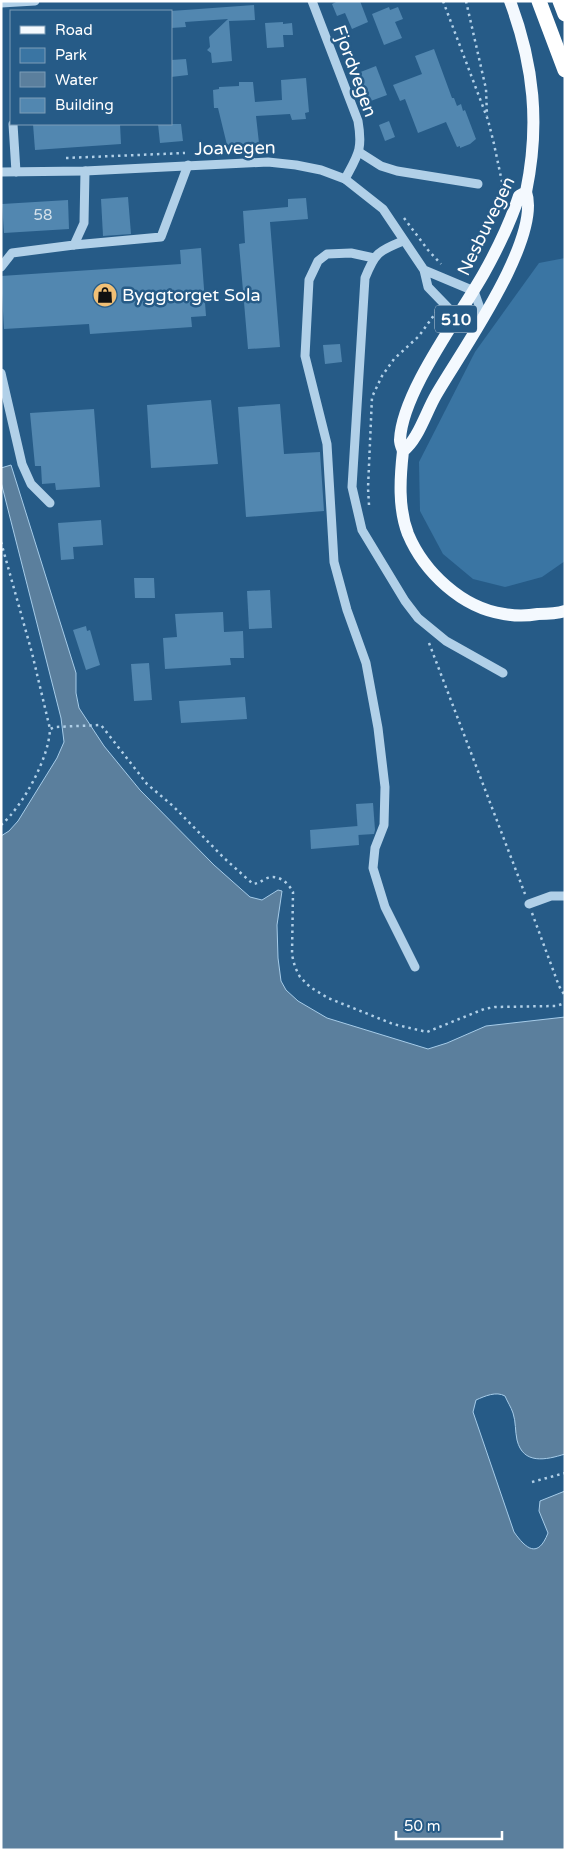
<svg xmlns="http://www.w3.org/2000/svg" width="566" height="1851" font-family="'Varela Round',sans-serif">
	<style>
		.green { fill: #3a75a3 }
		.water { fill: #5b7f9d; stroke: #a6cce9 }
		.building { fill: #5287b0 }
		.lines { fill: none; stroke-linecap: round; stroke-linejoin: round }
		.path { stroke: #b1d0e8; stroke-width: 2.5; stroke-dasharray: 2.5 4; stroke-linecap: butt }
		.minor { stroke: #b1d0e8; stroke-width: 9 }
		.major { stroke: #f4f9fe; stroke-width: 12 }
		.highway { stroke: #fff; stroke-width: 15 }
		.labels { text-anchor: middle; stroke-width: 5; stroke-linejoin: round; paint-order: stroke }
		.number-label { font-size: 15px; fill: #d4e1eb }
		.shield { fill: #265b87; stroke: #becedb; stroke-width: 1 }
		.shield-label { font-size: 16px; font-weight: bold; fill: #fff }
		.street-label { font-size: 18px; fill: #fff; stroke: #265b87 }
		.poi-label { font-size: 18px; fill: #fff; stroke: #265b87; text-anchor: start }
	</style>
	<rect width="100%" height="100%" fill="#265b87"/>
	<polygon class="green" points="565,258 565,561 542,577 505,587 473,579 443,554 420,511 419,462 475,352 539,263"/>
	<path class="water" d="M11 465 76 673V693L79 708 104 746 140 790 214 865 250 897 262 900 278 890 282 891 277 925 278 958 281 981 286 990 298 1001 327 1018 428 1049 447 1043 486 1026 565 1017V1454C546 1460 523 1465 517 1440 515 1431 516 1422 513 1413 511 1407 507 1401 505 1396 496 1391 485 1396 476 1400L473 1412 514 1532C526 1549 538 1559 548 1533L539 1511 540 1501 565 1491V1850H1V836L9 831 18 821 57 758 64 742 61 718 1 482V468Z"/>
	<g class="building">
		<polygon points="338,1 360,1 368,22 352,29 345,13 337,16 332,4"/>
		<polygon points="254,5 255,20 229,21 232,61 212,63 211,53 207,50 210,47 209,37 228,19 185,22 186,27 171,28 171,11"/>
		<polygon points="389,7 390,10 398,7 403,19 395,22 402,38 384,45 372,14"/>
		<polygon points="283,22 283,24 292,23 293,35 283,35 284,47 267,48 265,23"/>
		<polygon points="434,49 452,98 454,98 457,106 461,104 463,111 465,110 476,139 470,144 460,148 460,146 457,147 446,122 418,133 405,99 400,101 393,85 422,74 415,56"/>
		<polygon points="186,59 188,75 171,77 171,60"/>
		<polygon points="376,66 387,95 368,102 358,73"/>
		<polygon points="306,78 309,112 305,113 306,119 292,120 290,114 256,116 259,143 227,145 218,108 214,108 213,90 219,89 219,87 239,86 239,82 253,82 255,102 282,100 281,80"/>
		<polygon points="389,121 395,137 385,141 379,125"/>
		<polygon points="33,124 120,124 121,144 35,150"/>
		<polygon points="158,124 181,124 183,141 160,143"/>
		<polygon points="128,197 131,234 103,236 101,199"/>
		<polygon points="306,198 308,219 270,222 280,347 248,349 239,244 245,243 243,211 288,207 288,199"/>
		<polygon points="68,200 69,229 4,233 2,204"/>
		<polygon points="201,248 206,316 191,317 192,327 90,334 89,324 4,329 1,276 181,264 180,250"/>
		<polygon points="340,344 342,362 325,364 323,345"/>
		<polygon points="211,400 218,464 151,468 147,405"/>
		<polygon points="280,404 284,454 320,452 324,511 246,517 238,407"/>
		<polygon points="94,409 100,487 56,490 55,483 42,484 41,466 35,466 30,413"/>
		<polygon points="101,520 103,545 73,547 74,559 61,560 58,523"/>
		<polygon points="134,578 154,578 155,598 135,598"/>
		<polygon points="270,590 272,628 249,629 247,591"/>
		<polygon points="223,612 224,632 243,631 244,658 230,658 231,665 165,669 163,638 177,637 175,614"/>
		<polygon points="86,626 87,631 90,630 100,665 86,670 73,630"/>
		<polygon points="149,663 152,700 134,701 131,664"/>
		<polygon points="245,697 247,719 181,723 179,701"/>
		<polygon points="373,803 375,830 374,834 358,835 356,804"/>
		<polygon points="358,826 359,845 311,849 310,830"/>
	</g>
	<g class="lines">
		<g class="path">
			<polyline points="443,1 488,120 494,144 502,182 499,210"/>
			<polyline points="466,1 486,89 487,116"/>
			<polyline points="66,158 185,153"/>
			<polyline points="404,218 428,250 441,264"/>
			<polyline points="459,273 487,237"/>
			<polyline points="369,505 368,488 372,397 382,376 394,359 419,336 437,311"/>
			<polyline points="1,542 32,653 50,729"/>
			<polyline points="429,643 525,894"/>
			<path d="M1 825C23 806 49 758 50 729L55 727 101 725 147 784 173 806 224 858 253 884C259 883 260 882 265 879 277 873 288 882 293 892L292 955 295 967 300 977 310 987 328 998 393 1024 427 1032 484 1009 495 1007 556 1006 565 1003"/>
			<polyline points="532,913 559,986 565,996"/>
			<polyline points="532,1482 565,1473"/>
		</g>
		<g class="minor">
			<path d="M312 1 358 121C363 150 358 155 345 179"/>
			<polyline points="1,3 35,1"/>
			<polyline points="13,124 16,172"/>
			<polyline points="359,152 381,166 397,171 478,184"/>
			<polyline points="1,172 85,171 268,162 296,165 321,170 345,179 383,209 424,270 428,287 457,317 483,317 474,291 424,270"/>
			<path d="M403 241C378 251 375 253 365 278L352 487 362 530 405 601 418 618 446 641 503 673"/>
			<polyline points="74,245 161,237 188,165"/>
			<polyline points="374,258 351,253 327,254 318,261 309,280 305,356 327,444 334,562 347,610 366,663 378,728 385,787 384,825 375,848 373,868 385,907 415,967"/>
			<polyline points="1,267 12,253 74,245 84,223 85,171"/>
			<polyline points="1,373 22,464 31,484 50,503"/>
			<polyline points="529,904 551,896 565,896"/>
		</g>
		<g class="major">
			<path d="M526 192C542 239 460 353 436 395 426 412 418 440 403 451 400 478 398 508 408 534 424 572 462 608 504 614 515 616 527 616 538 614 547 614 556 614 565 611"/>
			<path d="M403 451C402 448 400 444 400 440 402 392 460 316 484 273 498 248 510 223 519 196L526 192C540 125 534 65 510 1"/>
		</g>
		<g class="highway">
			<polyline points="539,1 565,70"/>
			<polyline points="560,1 565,14"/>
		</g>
	</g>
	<defs>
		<symbol id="shop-disc" viewBox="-11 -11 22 22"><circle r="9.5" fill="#f1c076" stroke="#265b87"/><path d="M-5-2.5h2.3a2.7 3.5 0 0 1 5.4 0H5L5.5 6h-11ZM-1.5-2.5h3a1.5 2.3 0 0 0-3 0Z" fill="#111"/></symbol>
	</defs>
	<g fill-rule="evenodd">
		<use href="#shop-disc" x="91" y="281" width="28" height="28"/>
	</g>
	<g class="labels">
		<g class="number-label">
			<text x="43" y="220">58</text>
		</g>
		<rect class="shield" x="435" y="305.5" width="42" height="27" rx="4"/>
		<g class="shield-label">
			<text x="456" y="325">510</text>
		</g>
		<g class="street-label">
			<text transform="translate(355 71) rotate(70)" y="6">Fjordvegen</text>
			<text transform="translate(235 148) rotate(-1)" y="6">Joavegen</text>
			<text transform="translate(486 226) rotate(-64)" y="6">Nesbuvegen</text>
		</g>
		<g class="poi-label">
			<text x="122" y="301">Byggtorget Sola</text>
		</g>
	</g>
	<rect width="566" height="1851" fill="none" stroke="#ffffff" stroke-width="5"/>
	<rect x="10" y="10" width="162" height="115" fill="#265b87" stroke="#7d9db7"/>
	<rect x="20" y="26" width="25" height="8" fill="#f4f9fe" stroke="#7d9db7"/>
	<text x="55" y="35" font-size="15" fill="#ffffff">Road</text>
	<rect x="20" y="48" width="25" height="15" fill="#3a75a3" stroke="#7d9db7"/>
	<text x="55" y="60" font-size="15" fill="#ffffff">Park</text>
	<rect x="20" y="72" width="25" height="15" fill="#5b7f9d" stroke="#7d9db7"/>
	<text x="55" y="85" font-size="15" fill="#ffffff">Water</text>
	<rect x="20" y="98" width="25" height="15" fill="#5287b0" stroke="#7d9db7"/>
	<text x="55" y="110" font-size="15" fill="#ffffff">Building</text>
	<path d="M396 1831v8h106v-8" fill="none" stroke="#ffffff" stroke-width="2.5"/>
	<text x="404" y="1831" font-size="15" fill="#ffffff" stroke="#265b87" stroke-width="4" paint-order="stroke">50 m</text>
</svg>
